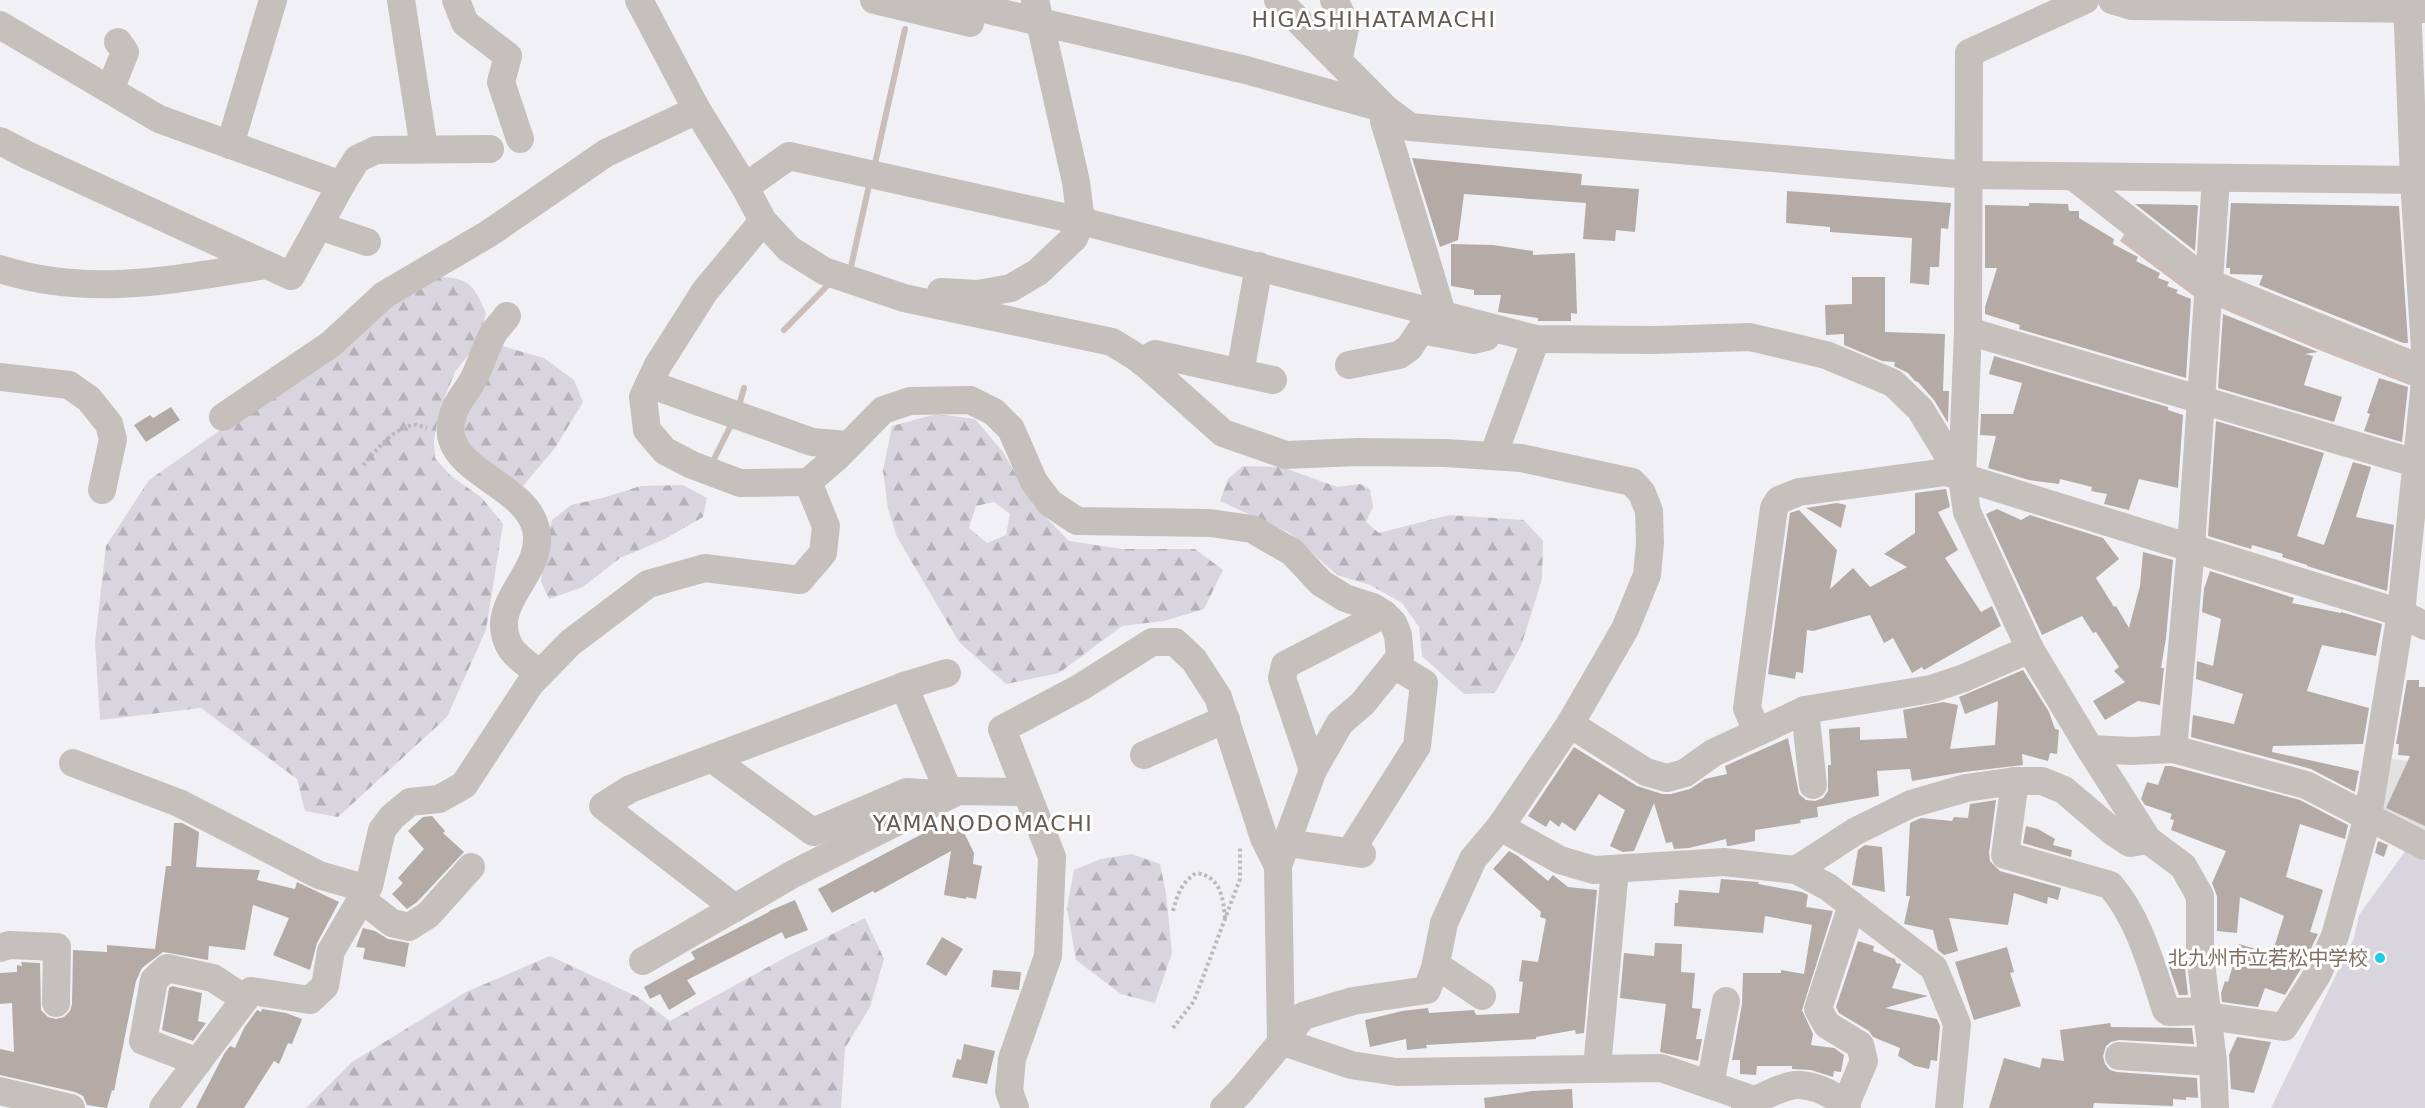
<svg xmlns="http://www.w3.org/2000/svg" width="2425" height="1108" font-family="'DejaVu Sans','Noto Sans JP',sans-serif">
	<style>
		.built { fill: #e2e1e2 }
		.green { fill: #d9d5df }
		.forest { fill: url(#forest-firs); fill-rule: evenodd }
		.water { fill: #cabdba }
		.lines { fill: none; stroke-linecap: round; stroke-linejoin: round }
		.stream { stroke: #cabdba; stroke-width: 6 }
		.building { fill: #b4aba6 }
		.path { stroke: #bdb9b7; stroke-width: 4; stroke-dasharray: 3 3; stroke-linecap: butt }
		.minor { stroke: #c6c0bd; stroke-width: 28 }
		.poi-dot { fill: #1dcce8; stroke: #fff; stroke-width: 2 }
		.labels { text-anchor: middle; stroke-width: 6; stroke-linejoin: round; paint-order: stroke }
		.poi-label { font-size: 20px; fill: #836e63; stroke: #fff; text-anchor: end }
		.quarter-label { font-size: 22px; letter-spacing: 1.5px; fill: #685951; stroke: #fff }
	</style>
	<defs>
		<pattern id="forest-firs" width="22" height="20" patternUnits="userSpaceOnUse" patternTransform="scale(1.5)"><rect width="22" height="20" fill="#d9d5df"/><path d="M5 1l3.5 6h-7zM16 11l3.5 6h-7z" fill="#b5b1b8"/></pattern>
	</defs>
	<rect width="100%" height="100%" fill="#f1f1f5"/>
	<polygon class="built" points="2385,758 2425,763 2425,839 2375,813"/>
	<polygon class="green" points="2406,850 2425,861 2425,1108 2271,1108 2354,938 2359,915"/>
	<g class="forest">
		<path d="M438 277C470 277 474 286 486 313L477 344 455 372 439 411 434 440 435 458 450 475 482 498 503 524 486 630 447 717 338 817 305 811 297 779 201 708 100 720 95 642 106 546 149 480 341 346 389 301Z"/>
		<polygon points="502,346 544,358 574,380 583,402 555,448 523,486 509,485 465,442 462,422"/>
		<path d="M936 414 975 419 1003 452 1034 505 1069 541 1122 549H1195L1223 570 1204 609 1164 621 1122 626 1059 673 1006 684 959 642 897 537 888 509 883 471 892 426ZM994 502 1010 514 1006 535 987 543 969 528 976 506Z"/>
		<polygon points="1243,466 1282,467 1337,487 1360,484 1370,489 1373,507 1366,522 1379,533 1449,515 1524,520 1543,541 1542,579 1521,646 1495,693 1464,694 1422,656 1419,627 1402,603 1370,585 1337,575 1290,533 1220,501 1228,479"/>
		<polygon points="683,485 707,498 703,517 663,540 620,558 583,587 549,599 541,582 544,549 552,520 571,505 602,498 641,486"/>
		<polygon points="1132,854 1160,864 1166,893 1172,953 1155,1003 1121,994 1076,960 1067,908 1074,870 1101,859"/>
		<polygon points="865,918 884,959 870,1007 845,1048 841,1108 306,1108 352,1062 466,992 550,956 638,997 670,1021 788,956"/>
	</g>
	<polygon class="water" points="2126,232 2425,380 2425,391 2319,350 2195,297 2120,241"/>
	<g class="lines">
		<g class="stream">
			<polyline points="874,168 905,29"/>
			<polyline points="850,271 870,181"/>
			<polyline points="784,330 828,285"/>
			<polyline points="738,409 744,388"/>
			<polyline points="713,461 733,421"/>
		</g>
	</g>
	<g class="building">
		<polygon points="1412,158 1582,174 1581,185 1639,189 1635,232 1616,230 1615,241 1583,239 1586,203 1464,194 1458,240 1440,247"/>
		<polygon points="1787,191 1951,203 1948,229 1941,228 1939,267 1930,267 1929,285 1910,283 1912,238 1830,232 1830,227 1786,223"/>
		<polygon points="2029,203 2068,204 2069,211 2079,211 2079,218 2114,239 2113,244 2138,257 2136,261 2160,273 2158,278 2169,282 2167,286 2178,290 2176,293 2191,299 2186,378 2019,329 2020,325 1985,314 1985,307 1997,268 1985,268 1985,205 2029,206"/>
		<polygon points="2231,203 2399,206 2408,343 2403,343 2259,285 2263,275 2230,274 2230,268 2226,268"/>
		<polygon points="2135,204 2196,205 2198,206 2195,251"/>
		<polygon points="1451,244 1493,245 1533,251 1533,255 1575,253 1577,314 1571,313 1571,321 1538,321 1538,318 1498,312 1501,295 1474,295 1474,290 1451,286"/>
		<polygon points="1852,277 1885,277 1885,332 1945,334 1943,391 1949,391 1948,423 1934,400 1918,382 1915,381 1908,373 1894,366 1895,362 1882,361 1844,345 1844,334 1826,335 1825,305 1852,304"/>
		<polygon points="2223,314 2318,352 2305,354 2313,356 2304,385 2342,397 2334,422 2218,388"/>
		<polygon points="1994,356 2168,407 2168,410 2183,415 2178,488 2139,479 2129,510 2104,504 2107,494 2091,491 2092,487 2060,479 2059,484 2029,480 1988,468 1996,436 1980,435 1981,414 2013,414 2022,383 1989,374"/>
		<polygon points="2379,378 2408,387 2402,442 2364,431 2370,414 2367,413"/>
		<polygon points="171,407 180,420 146,442 134,425 150,415 153,418"/>
		<polygon points="2216,421 2324,453 2297,536 2324,545 2353,462 2371,467 2356,517 2394,525 2387,591 2307,566 2307,565 2282,557 2283,554 2252,545 2251,549 2208,536"/>
		<polygon points="1946,489 1950,507 1938,512 1958,550 1945,558 1981,612 1992,606 2001,626 1924,670 1922,667 1912,673 1893,638 1884,643 1870,615 1813,631 1807,630 1803,673 1796,672 1795,679 1768,674 1790,513 1799,510 1837,550 1830,589 1853,568 1870,587 1907,567 1884,554 1915,533 1915,493"/>
		<polygon points="1837,503 1846,505 1841,528 1806,508"/>
		<polygon points="1997,509 2021,520 2030,515 2103,538 2119,559 2096,578 2114,607 2116,606 2129,628 2140,586 2143,552 2173,560 2166,638 2161,668 2164,668 2160,705 2138,701 2105,720 2093,701 2125,682 2114,671 2119,667 2096,632 2093,633 2082,616 2042,635 1986,514"/>
		<polygon points="2210,571 2294,598 2292,603 2341,613 2341,612 2382,624 2376,656 2322,645 2307,691 2369,708 2363,744 2273,746 2272,752 2359,771 2355,792 2311,769 2191,737 2193,715 2234,724 2243,694 2196,679 2197,661 2213,666 2221,619 2202,612 2204,589"/>
		<polygon points="2023,670 2049,712 2055,729 2059,730 2057,754 2050,753 2048,761 2022,754 2023,765 1964,772 1912,781 1910,769 1877,771 1879,796 1817,807 1818,817 1800,820 1801,823 1755,830 1755,841 1729,846 1727,846 1726,839 1689,848 1674,849 1672,842 1666,843 1654,803 1634,851 1623,852 1610,846 1625,810 1599,794 1575,831 1562,822 1559,827 1550,820 1546,827 1528,816 1574,747 1637,786 1662,794 1671,794 1690,789 1705,779 1727,774 1725,766 1788,738 1799,794 1806,800 1815,801 1823,798 1828,791 1828,765 1831,765 1829,729 1860,727 1860,740 1907,738 1903,710 1943,702 1958,705 1950,749 1995,745 1998,701 1965,714 1959,697"/>
		<polygon points="2407,680 2419,680 2419,687 2425,687 2425,826 2386,808 2410,756 2398,755 2399,744 2396,744"/>
		<polygon points="2165,766 2171,766 2300,800 2348,825 2345,839 2300,824 2286,877 2323,890 2310,932 2318,934 2302,967 2285,995 2265,988 2258,1007 2222,1002 2221,993 2225,981 2228,982 2239,944 2272,954 2284,916 2240,897 2237,933 2217,931 2217,896 2212,883 2226,851 2171,830 2174,820 2170,819 2172,814 2145,805 2141,799 2147,782 2158,785"/>
		<polygon points="1996,800 1989,853 1990,861 2000,871 2061,888 2058,900 2048,897 2047,904 2014,893 2008,925 1949,918 1958,951 1944,955 1938,950 1933,930 1904,924 1910,896 1906,896 1910,823 1921,818 1952,821 1954,817 1968,818 1970,804"/>
		<polygon points="432,816 445,831 443,833 464,852 417,902 407,909 392,894 403,883 398,878 424,849 408,831 423,817"/>
		<polygon points="956,816 974,853 973,864 982,866 976,899 966,897 966,899 944,895 951,851 875,893 873,891 832,913 818,889"/>
		<polygon points="174,823 182,823 199,832 196,867 260,870 257,880 295,889 297,882 339,902 317,943 310,970 273,955 289,918 253,905 245,950 209,946 208,960 163,952 142,968 136,981 114,1091 112,1090 107,1108 87,1105 83,1096 75,1092 0,1075 0,1049 14,1052 12,1003 0,1004 0,973 17,972 17,965 22,966 21,962 40,963 41,1010 48,1017 56,1019 64,1017 70,1011 72,1004 73,950 107,952 107,945 155,949 166,866 171,866"/>
		<polygon points="2026,826 2038,829 2055,839 2053,845 2072,850 2071,857 2023,843"/>
		<polygon points="2378,841 2388,845 2384,857 2375,853"/>
		<polygon points="1865,845 1882,847 1885,892 1852,885 1858,850"/>
		<polygon points="1509,851 1518,856 1548,881 1553,875 1568,887 1597,890 1584,1033 1576,1034 1575,1030 1536,1037 1536,1039 1426,1045 1427,1048 1407,1050 1406,1039 1370,1047 1365,1020 1402,1011 1428,1008 1429,1013 1474,1010 1476,1015 1519,1013 1523,982 1519,981 1522,960 1538,962 1546,919 1540,917 1541,912 1493,869"/>
		<polygon points="1721,879 1759,882 1758,884 1802,892 1808,895 1806,907 1833,911 1802,1010 1813,1034 1811,1045 1834,1048 1844,1055 1841,1072 1834,1071 1833,1077 1811,1070 1792,1069 1792,1066 1757,1066 1756,1075 1740,1074 1740,1060 1732,1060 1742,1004 1743,973 1781,973 1781,970 1804,974 1812,925 1765,916 1763,933 1674,926 1675,903 1678,903 1679,890 1719,893"/>
		<polygon points="795,900 808,930 785,939 782,932 687,980 696,994 669,1010 660,994 650,999 644,987 695,959 691,952 769,912 769,911"/>
		<polygon points="363,928 375,931 388,939 409,943 405,967 363,959 365,948 356,947"/>
		<polygon points="942,937 963,949 946,976 926,964"/>
		<polygon points="1858,941 1874,946 1873,951 1895,959 1896,963 1901,964 1892,988 1928,996 1885,1008 1937,1019 1940,1026 1937,1061 1931,1060 1929,1069 1915,1066 1898,1056 1900,1048 1873,1037 1869,1031 1839,1013 1836,1007"/>
		<polygon points="1655,943 1682,944 1681,972 1695,973 1692,1008 1701,1009 1696,1039 1702,1039 1698,1061 1660,1052 1666,1004 1620,998 1624,953 1654,956"/>
		<polygon points="2007,947 2014,972 2010,973 2021,1006 1974,1020 1955,962"/>
		<polygon points="2184,960 2188,995 2179,995 2168,964"/>
		<polygon points="993,970 1021,972 1019,990 991,987"/>
		<polygon points="172,986 202,993 198,1021 206,1023 193,1041 162,1030 169,988"/>
		<polygon points="262,1009 286,1013 302,1019 292,1044 288,1043 279,1064 274,1061 244,1108 196,1108 224,1054 230,1046 235,1048 244,1028 257,1010 261,1012"/>
		<polygon points="2110,1023 2111,1027 2192,1028 2194,1044 2119,1040 2111,1042 2106,1046 2103,1056 2105,1064 2110,1070 2117,1072 2197,1078 2198,1098 2186,1097 2186,1100 2173,1099 2173,1106 2094,1103 2093,1108 1989,1108 2004,1058 2040,1068 2042,1058 2064,1061 2060,1030"/>
		<polygon points="2237,1037 2271,1042 2254,1093 2231,1089 2229,1055"/>
		<polygon points="964,1044 995,1051 987,1084 952,1077 957,1059 961,1060"/>
		<polygon points="1572,1089 1573,1108 1485,1108 1484,1098 1532,1091"/>
	</g>
	<g class="lines">
		<g class="path">
			<path d="M363 465C375 452 393 428 413 425 417 424 423 427 427 428"/>
			<path d="M1173 911C1177 895 1182 882 1196 873 1220 876 1223 896 1225 918"/>
			<polyline points="1173,1028 1194,1001 1240,879 1240,846"/>
		</g>
		<g class="minor">
			<polyline points="401,0 424,149"/>
			<polyline points="456,0 465,23 508,56 501,82 520,139"/>
			<polyline points="639,0 697,110 745,187 763,221 789,249 824,271 904,298 1112,342 1141,360 1223,433 1286,455 1358,452 1445,453 1521,458 1632,482 1642,493 1649,511 1650,543 1647,575 1625,629 1570,724 1500,827 1473,859 1444,923 1435,968 1427,990 1353,1001 1303,1016 1240,1092 1224,1108"/>
			<polyline points="874,0 970,23"/>
			<polyline points="946,0 1246,70 1386,109 1384,121 1442,313"/>
			<polyline points="1278,0 1386,109 1410,127 1969,175 2425,180"/>
			<polyline points="1334,0 1346,24 1338,61"/>
			<polyline points="2085,0 1969,53 1968,331 1962,478 1967,512 2030,649 2090,749 2148,840 2183,866 2200,896 2200,954 2213,1062 2215,1108"/>
			<polyline points="2112,0 2132,6 2425,9"/>
			<polyline points="2407,0 2414,180 2425,349"/>
			<polyline points="0,25 159,119 341,185 291,276 27,155 0,141"/>
			<polyline points="110,90 125,52 118,42"/>
			<polyline points="230,145 273,0"/>
			<polyline points="2074,177 2209,283 2425,370"/>
			<polyline points="341,185 357,159 376,150 490,149"/>
			<polyline points="745,187 789,156 1081,221 1536,339 1655,340 1750,337 1826,355 1893,383 1920,409 1962,478"/>
			<polyline points="763,221 705,291 658,365 643,397 647,430 665,451 692,465 740,483 808,482 837,457 883,410 910,401 970,400 994,412 1011,429 1034,482 1050,503 1077,521 1210,523 1252,529 1292,552 1321,583 1345,598 1373,607 1384,614 1393,623 1398,635 1400,657 1363,703 1340,723 1313,770 1278,866 1281,1041"/>
			<polyline points="319,226 367,242"/>
			<path d="M0 269C91 298 175 279 267 265"/>
			<polyline points="941,292 978,294 1011,288 1038,272 1074,238 1081,221 1076,182 1035,0"/>
			<path d="M507 316C503 322 497 327 493 334 485 348 481 365 473 380 468 389 461 397 456 407 426 469 525 479 536 529 546 574 485 602 510 647 516 657 530 666 540 674"/>
			<polyline points="1968,331 2415,463"/>
			<polyline points="1142,362 1155,354 1273,380"/>
			<polyline points="1349,365 1399,355 1409,348 1421,330 1474,340 1486,337"/>
			<polyline points="1240,373 1259,266"/>
			<polyline points="0,377 69,385 89,399 109,424 113,439 102,490"/>
			<polyline points="649,384 812,442 848,445"/>
			<polyline points="223,417 331,344 384,295 488,234 606,153 697,110"/>
			<polyline points="1493,456 1536,339"/>
			<polyline points="1805,710 1813,785"/>
			<polyline points="1570,724 1646,772 1667,778 1685,773 1713,753 1805,710 1931,689 1964,678 2030,649"/>
			<polyline points="1757,732 1747,708 1774,508 1779,500 1799,492 1946,472 2401,613 2425,626"/>
			<polyline points="2090,749 2131,751 2173,749 2306,785 2425,846"/>
			<polyline points="2173,749 2191,547 2216,179"/>
			<polyline points="1144,755 1226,719"/>
			<polyline points="73,763 179,803 319,875 367,889"/>
			<polyline points="718,763 813,832 907,792 950,795 904,686"/>
			<polyline points="1313,770 1282,678 1285,665 1384,614"/>
			<path d="M2015 781 2005 855 2110 885C2140 919 2152 969 2166 1010L2169 1012 2207 1011"/>
			<polyline points="1500,827 1560,860 1594,870 1724,862 1796,870 1828,887 1934,968 1957,1024 1949,1108"/>
			<polyline points="1287,843 1362,854"/>
			<polyline points="1350,852 1417,746 1424,683 1394,665"/>
			<polyline points="1796,870 1856,831 1911,804 1966,788 2015,781 2042,781 2064,790 2112,831 2130,843 2148,840"/>
			<polyline points="361,899 392,923 409,927 428,915 471,867"/>
			<polyline points="735,908 603,806 630,789 904,686 947,673"/>
			<polyline points="0,948 9,945 57,947 56,1003"/>
			<polyline points="643,961 793,874 950,795 958,791 1026,792"/>
			<polyline points="1436,965 1482,996"/>
			<polyline points="2207,1016 2284,1027 2317,975 2335,936 2368,816 2401,613 2425,382"/>
			<polyline points="1281,1041 1351,1065 1397,1072 1661,1068 1754,1100"/>
			<polyline points="2119,1056 2213,1062"/>
			<polyline points="198,1062 143,1041 154,980 167,968 213,978 245,999"/>
			<polyline points="1597,1068 1615,869"/>
			<polyline points="1710,1085 1726,1001"/>
			<polyline points="0,1091 71,1108"/>
			<polyline points="1845,1106 1864,1061 1860,1045 1827,1025 1818,1009 1852,905"/>
			<polyline points="163,1108 251,991 310,1000 325,986 331,951 369,886 382,830 392,817 410,802 439,799 464,785 530,684 570,643 648,584 705,568 800,580 823,553 826,526 808,482"/>
			<polyline points="1015,1108 1009,1091 1012,1059 1048,956 1052,857 1002,729 1081,687 1152,642 1175,642 1194,660 1218,697 1264,838 1278,866"/>
			<path d="M1745 1108C1754 1099 1789 1083 1801 1085 1819 1087 1835 1095 1847 1108"/>
		</g>
	</g>
	<circle class="poi-dot" cx="2380" cy="958" r="6"/>
	<g class="labels">
		<g class="poi-label">
			<text x="2368" y="965">北九州市立若松中学校</text>
		</g>
		<g class="quarter-label">
			<text x="1374" y="27">HIGASHIHATAMACHI</text>
			<text x="983" y="831">YAMANODOMACHI</text>
		</g>
	</g>
</svg>
